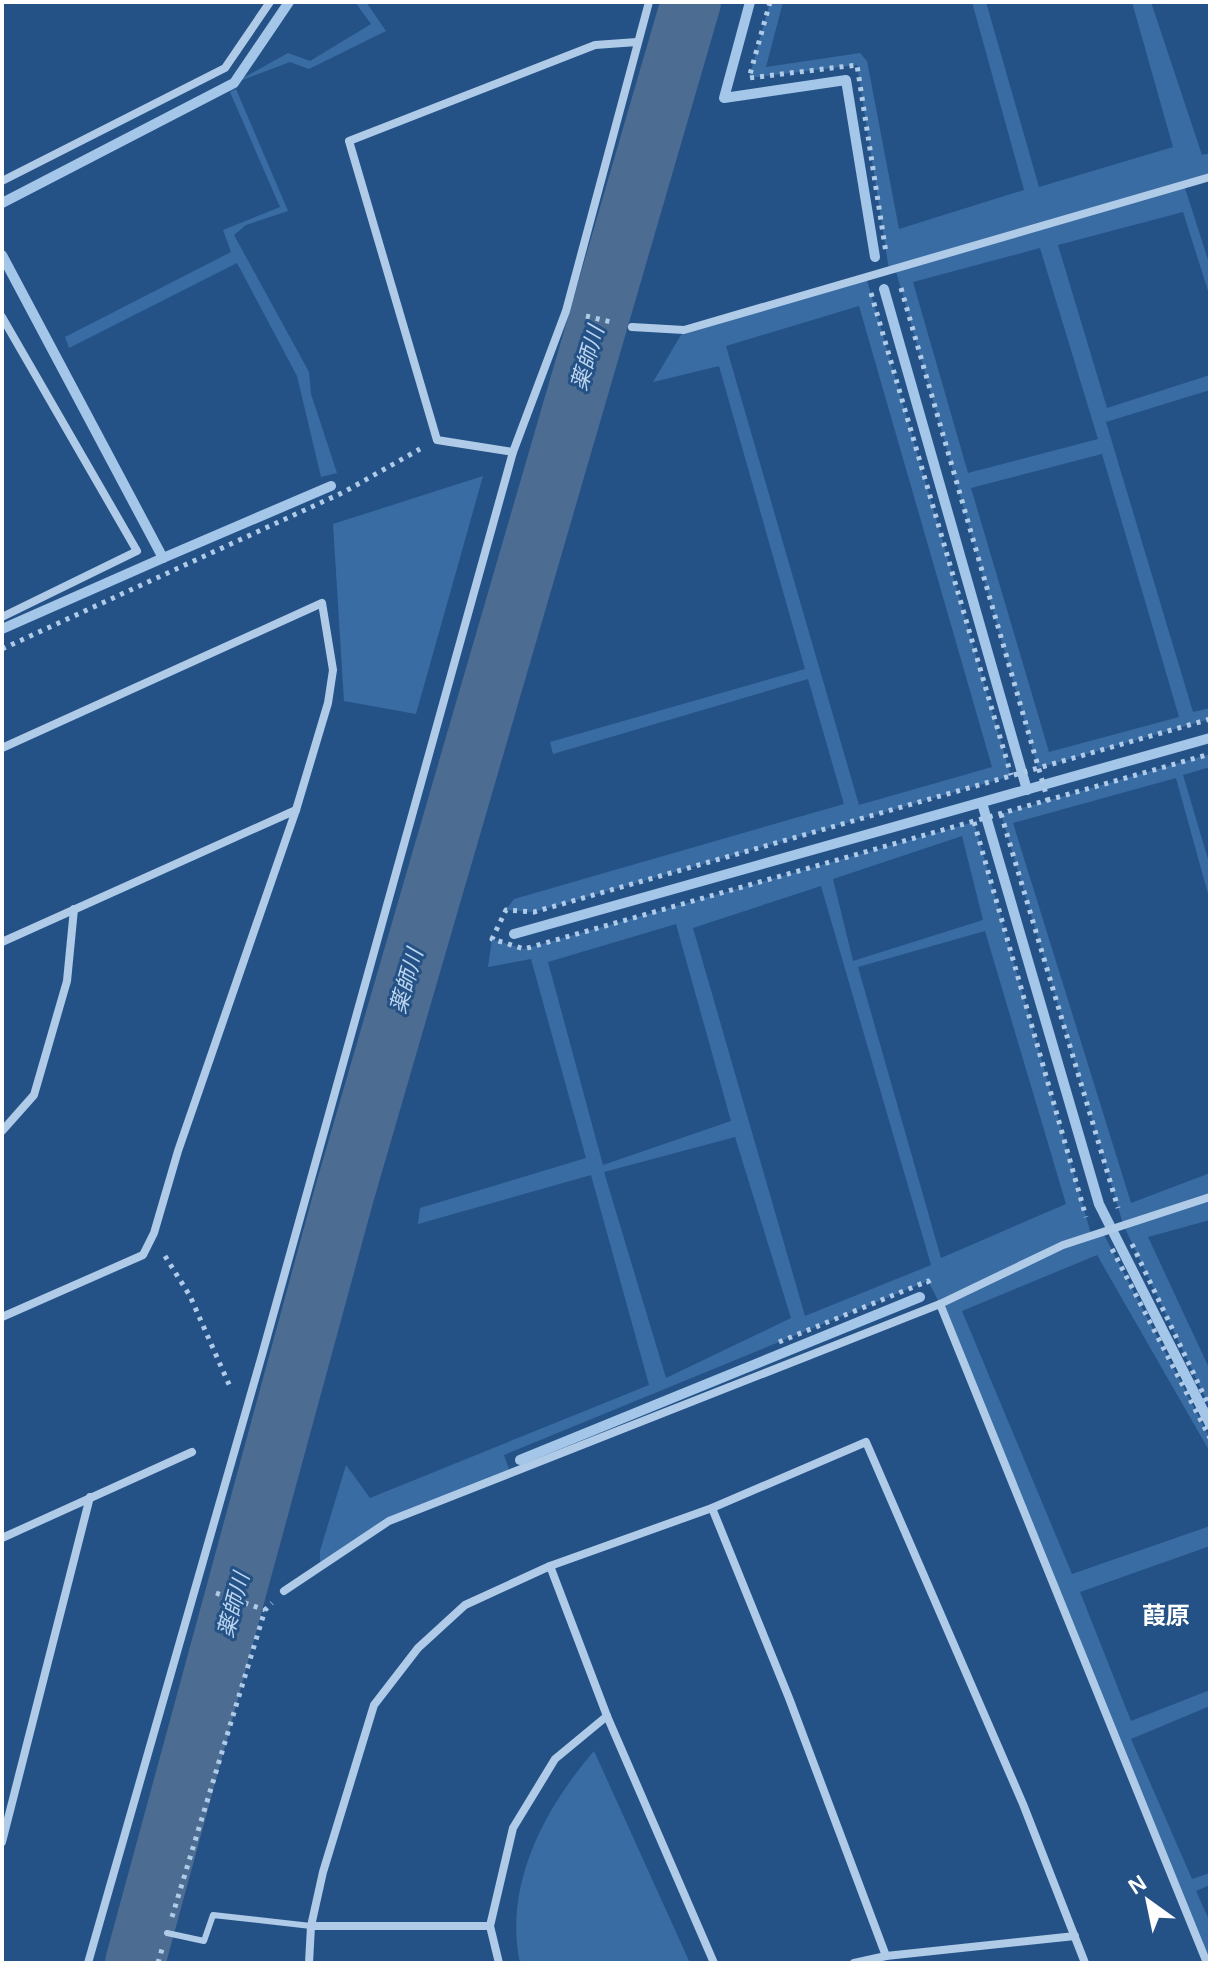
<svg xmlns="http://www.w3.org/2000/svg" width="1212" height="1965" font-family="Helvetica,'Noto Sans JP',sans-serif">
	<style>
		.green { fill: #396ca3; fill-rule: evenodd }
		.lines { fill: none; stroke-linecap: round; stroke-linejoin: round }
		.stream { stroke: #a4c6e9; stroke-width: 10 }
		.river { stroke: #4c6c91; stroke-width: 60 }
		.path { stroke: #b0cbe8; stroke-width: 5; stroke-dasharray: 4 6; stroke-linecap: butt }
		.lane { stroke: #b0cbe8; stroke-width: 6 }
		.street { stroke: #b0cbe8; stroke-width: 8 }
		.labels { text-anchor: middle; stroke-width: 6; stroke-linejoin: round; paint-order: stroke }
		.water-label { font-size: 22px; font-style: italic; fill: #bbd5f0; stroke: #255286 }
		.quarter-label { font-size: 24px; font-weight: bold; fill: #fff; stroke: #255286 }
	</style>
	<rect width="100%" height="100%" fill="#255286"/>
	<g class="green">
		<polygon points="355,2 366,2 386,31 309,69 290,62 234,83 288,53 310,61 371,24"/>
		<path d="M770 2H783L766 67 860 53 867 61 899 229 1024 190 972 2H986L1039 187 1173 147 1132 2H1151L1202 155 1210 153V177L1184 185 1210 266V297L1183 212 1058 245 1107 408 1210 375V390L1106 422 1193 712 1210 708V719L1038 768 895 268 889 270 857 65 749 78ZM1040 248 1098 439 968 473 913 282ZM1102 454 1179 717 1049 752 971 488Z"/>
		<polygon points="236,89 288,211 246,225 234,235 309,372 311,394 337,473 321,477 297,376 237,263 69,348 65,337 231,252 223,230 280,207 230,92"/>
		<path d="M866 277 1011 776 534 912 506 910 514 899 844 804 808 679 553 754 550 742 805 669 719 366 653 382 684 330ZM859 306 992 767 859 805 726 346Z"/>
		<polygon points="483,476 416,714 344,701 333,524"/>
		<polygon points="1210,754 1210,767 1183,775 1210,866 1210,901 1176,778 1013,823 1131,1203 1210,1173 1210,1220 1148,1237 1210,1370 1210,1408 1123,1224 1001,814"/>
		<path d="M974 822 1091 1234 1102 1231 1210 1438V1452L1097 1255 962 1311 1072 1574 1210 1526V1546L1080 1592 1131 1721 1210 1690V1706L1131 1739 1192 1879 1210 1873V1885L1196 1891 1210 1922V1963L940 1304 928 1281 504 1455 510 1472 389 1521 320 1566V1551L346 1465 370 1498 649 1385 591 1175 418 1224 420 1208 586 1158 531 959 488 967 492 939 524 949ZM962 836 983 920 853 961 833 879ZM821 886 931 1265 805 1316 693 928ZM676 924 731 1121 603 1165 548 962ZM985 931 1066 1204 941 1258 858 967ZM735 1137 791 1318 666 1378 604 1172Z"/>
		<path d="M594 1751 690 1963H520C503 1885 545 1808 594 1751Z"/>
	</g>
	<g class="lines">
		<g class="stream">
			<polyline points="750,2 724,98 846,80 875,257"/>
			<polyline points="2,203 234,83 289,2"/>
			<polyline points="2,255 163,558 2,629"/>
			<polyline points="884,289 1027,790"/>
			<polyline points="163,558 331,486"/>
			<polyline points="982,803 1099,1204 1210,1424"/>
			<polyline points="514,934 1210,738"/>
			<polyline points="520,1460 920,1297"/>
		</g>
		<polyline class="river" points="135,1963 344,1195 691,2"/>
		<g class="path">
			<polyline points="770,2 749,78 857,65 886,253"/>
			<polyline points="901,288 1048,801"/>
			<polyline points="871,293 1011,775"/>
			<polyline points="586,316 615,323"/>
			<polyline points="2,649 344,492 420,449"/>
			<polyline points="1210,719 534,912 506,910 492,939 524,949 1210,754"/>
			<polyline points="1001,814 1118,1208"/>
			<polyline points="974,822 1086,1217"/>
			<polyline points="1132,1244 1210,1408"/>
			<polyline points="1112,1249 1210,1438"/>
			<polyline points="165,1256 190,1296 231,1389"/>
			<polyline points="779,1342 928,1281 932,1289"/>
			<polyline points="216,1593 265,1610"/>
			<polyline points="172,1917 265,1610 272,1603"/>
			<polyline points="158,1963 162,1949"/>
		</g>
		<polyline class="lane" points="167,1933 204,1941 213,1915 311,1926"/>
		<g class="street">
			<polyline points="2,181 225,68 270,2"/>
			<polyline points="2,317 137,551 2,617"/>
			<polyline points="632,327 684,330 1210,177"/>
			<polyline points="513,452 437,440 349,141 595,45 637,42"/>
			<polyline points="2,748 322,603 333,670 328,703 296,810 178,1151 154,1233 143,1255 2,1317"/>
			<polyline points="2,942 296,810"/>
			<polyline points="2,1131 34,1095 67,981 74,909"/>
			<polyline points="940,1304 1207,1963"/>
			<polyline points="712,1508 789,1698 886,1956"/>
			<polyline points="2,1538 192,1452"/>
			<polyline points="550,1566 607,1716 714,1963"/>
			<polyline points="284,1591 389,1521 940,1304 1063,1245 1210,1197"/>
			<polyline points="2,1842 90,1497"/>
			<polyline points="311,1926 490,1926"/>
			<polyline points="88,1963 262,1355 513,452 566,311 649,2"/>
			<polyline points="309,1963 311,1926 323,1872 374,1705 418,1648 465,1605 550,1566 712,1508 866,1442 1023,1804 1085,1963"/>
			<polyline points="499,1963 490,1926 513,1828 555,1759 607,1716"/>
			<polyline points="854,1963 886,1956 1075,1936"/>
		</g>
	</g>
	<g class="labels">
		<g class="water-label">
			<text transform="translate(587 358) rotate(-74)" y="8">薬師川</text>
			<text transform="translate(406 981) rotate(-74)" y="8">薬師川</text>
			<text transform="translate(233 1605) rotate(-75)" y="8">薬師川</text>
		</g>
		<g class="quarter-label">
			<text x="1166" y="1624">葭原</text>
		</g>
	</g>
	<rect width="1212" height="1965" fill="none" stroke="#ffffff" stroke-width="8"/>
	<g transform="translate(1148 1901) rotate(327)" stroke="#255286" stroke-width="6" paint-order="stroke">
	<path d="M0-6L14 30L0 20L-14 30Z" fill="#ffffff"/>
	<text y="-12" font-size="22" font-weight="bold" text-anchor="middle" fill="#ffffff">N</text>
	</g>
</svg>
